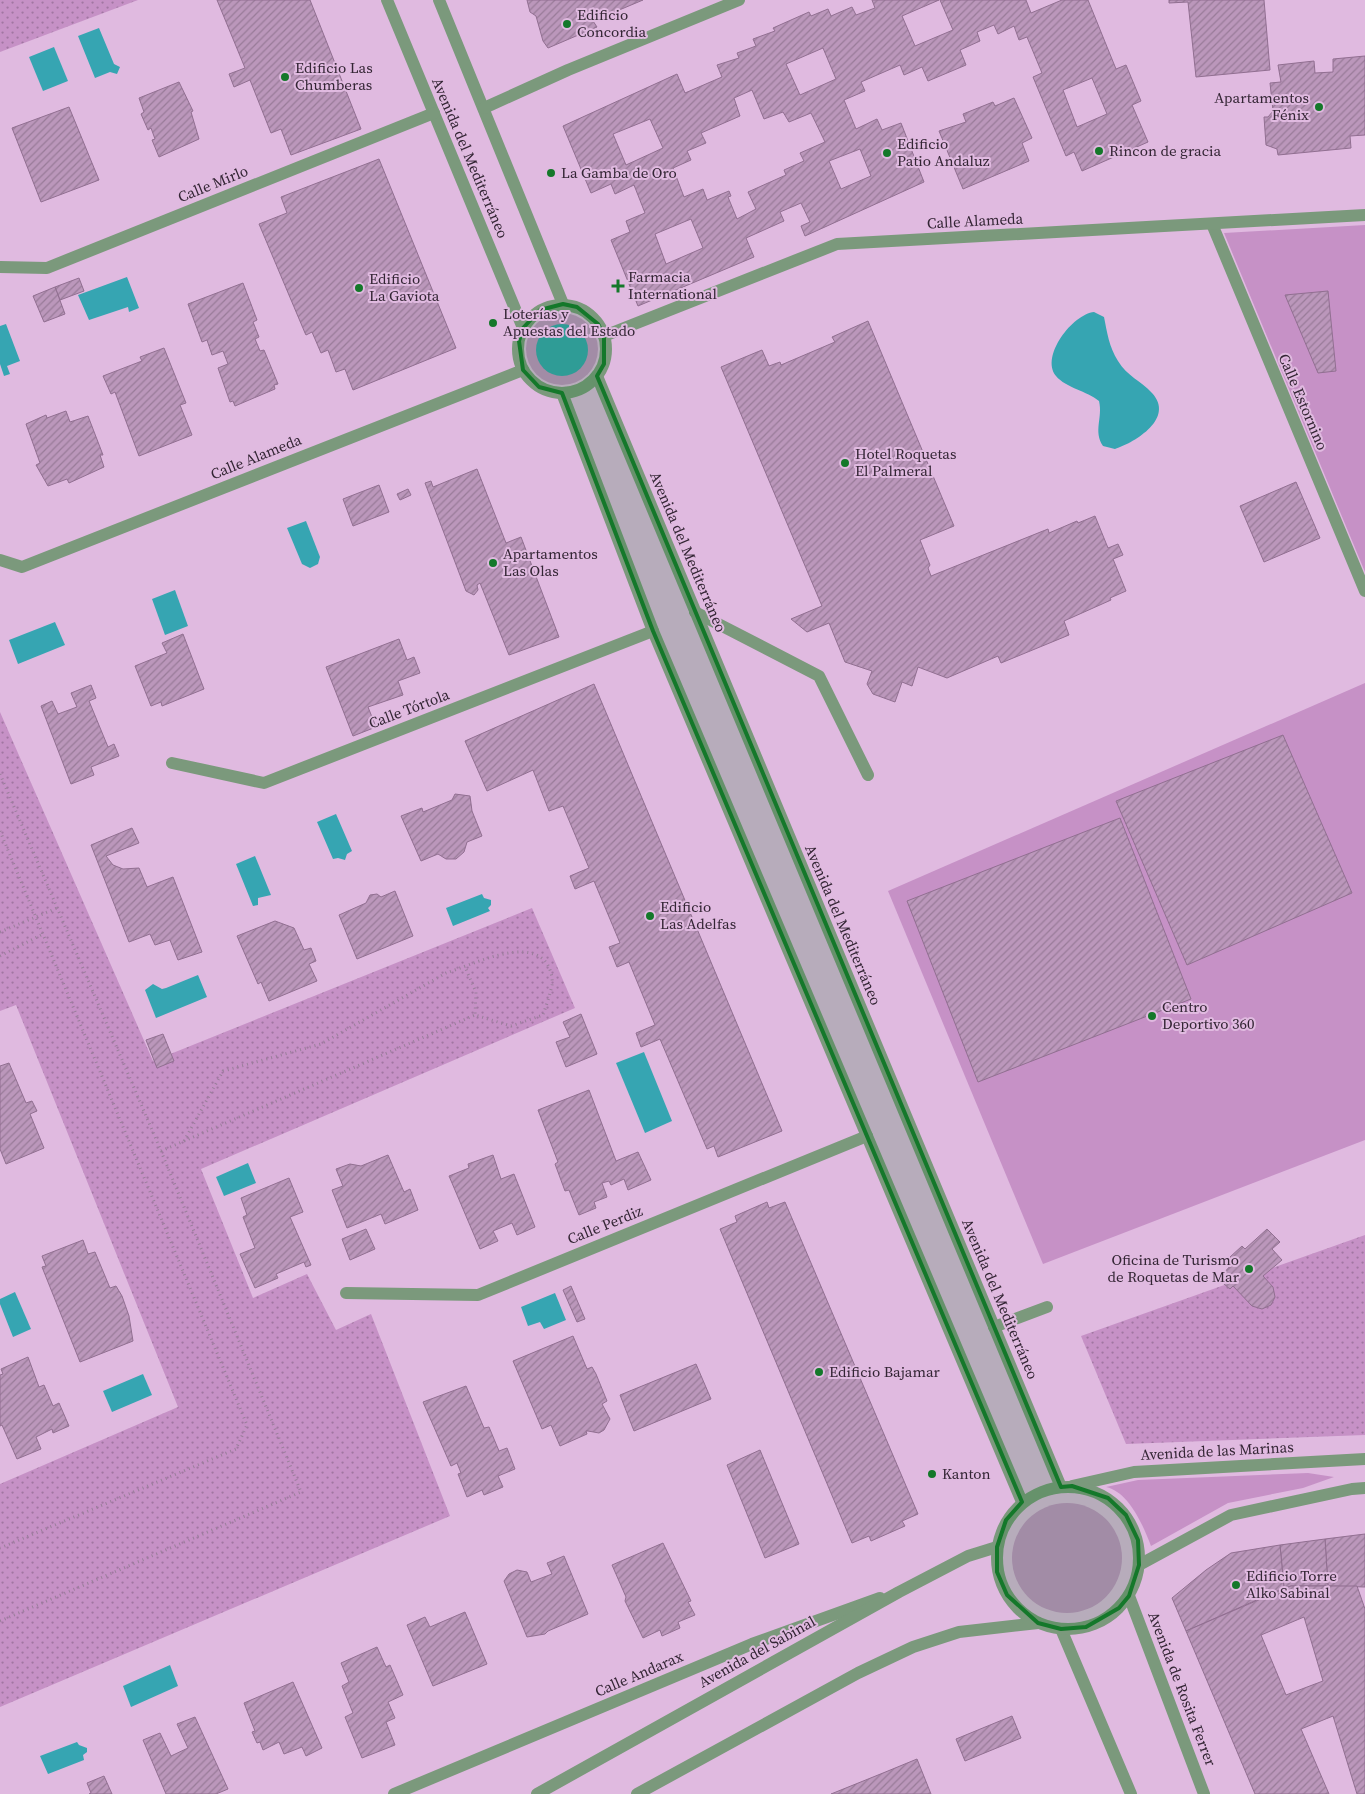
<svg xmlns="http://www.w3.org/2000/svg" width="1365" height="1794" font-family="'Source Serif 4',serif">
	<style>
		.grass { fill: #c691c6 }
		.park { fill: url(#park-dots) }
		.water { fill: #36a5b2 }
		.building { fill: url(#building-hatch); stroke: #916f91; fill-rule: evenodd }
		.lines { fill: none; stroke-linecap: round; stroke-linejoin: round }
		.path { stroke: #9a7e9b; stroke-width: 3; stroke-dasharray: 1 4; stroke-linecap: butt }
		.service { stroke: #7b997c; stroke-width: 12 }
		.minor { stroke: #7b997c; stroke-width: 12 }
		.tertiary { stroke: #7b997c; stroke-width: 12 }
		.marked { fill: #14782a; fill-opacity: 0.2; stroke: #14782a; stroke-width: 4; stroke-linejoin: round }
		.poi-dot { fill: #14782a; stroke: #e0bae0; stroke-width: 2 }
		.labels { text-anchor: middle; stroke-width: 4; stroke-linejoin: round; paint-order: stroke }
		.poi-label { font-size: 15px; fill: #332534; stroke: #e0bae0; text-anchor: start }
		.street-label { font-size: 15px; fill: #332534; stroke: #e0bae0 }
	</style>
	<defs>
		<pattern id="park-dots" width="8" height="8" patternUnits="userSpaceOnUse" patternTransform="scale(1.25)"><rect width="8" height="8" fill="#c691c6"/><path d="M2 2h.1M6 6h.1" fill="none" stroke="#a176a2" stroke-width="1.8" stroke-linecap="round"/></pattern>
		<pattern id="building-hatch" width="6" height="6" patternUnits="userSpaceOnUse" patternTransform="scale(1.25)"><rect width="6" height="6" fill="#bb97bb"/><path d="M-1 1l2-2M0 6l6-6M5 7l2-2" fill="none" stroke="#997b99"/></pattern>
	</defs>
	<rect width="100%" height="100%" fill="#e0bae0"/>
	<g class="grass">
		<polygon points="1365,225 1365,572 1224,233"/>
		<circle cx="562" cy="349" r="36"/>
		<polygon points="1365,683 1365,1140 1043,1264 888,891"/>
		<path d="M1308 1473 1334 1477 1303 1488 1228 1503 1151 1546C1143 1525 1129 1492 1106 1487L1138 1480Z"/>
		<circle cx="1067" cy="1558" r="55"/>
	</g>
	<g class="park">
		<polygon points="0,0 138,0 0,52"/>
		<polygon points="0,712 153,1061 532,908 575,1008 201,1169 253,1298 307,1274 336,1330 371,1314 450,1516 0,1707 0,1484 178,1407 16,1005 0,1011"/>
		<polygon points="1365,1235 1365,1435 1126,1444 1081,1336"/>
	</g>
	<g class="water">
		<polygon points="99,28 114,64 120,67 117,74 110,72 95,78 78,36"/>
		<polygon points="54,47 68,81 43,91 29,57"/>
		<polygon points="127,277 139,308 129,312 128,307 89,320 78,295"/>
		<path d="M1094 312 1104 317C1107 332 1109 347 1118 361 1127 376 1141 381 1152 393 1175 418 1136 442 1115 449L1103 446C1093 431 1103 418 1099 401 1087 391 1066 388 1056 376 1040 356 1073 314 1094 312Z"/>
		<polygon points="6,324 20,361 7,366 10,374 4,376 0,364 0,326"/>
		<circle cx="562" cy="350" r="26"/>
		<polygon points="306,521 320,557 318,564 310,568 302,564 287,528"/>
		<polygon points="175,590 188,626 165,635 152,599"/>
		<polygon points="55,622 65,645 18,664 9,640"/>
		<polygon points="336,814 352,851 347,854 345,860 338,858 333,859 317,822"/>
		<polygon points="255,856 271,895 258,898 258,905 253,906 236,864"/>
		<polygon points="482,894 484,898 491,900 491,905 488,908 490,911 453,926 446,908"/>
		<polygon points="198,975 207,997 156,1018 145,990 153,984 162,989 166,988"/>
		<polygon points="644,1052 672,1121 645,1133 616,1063"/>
		<polygon points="248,1163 256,1183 224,1196 216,1177"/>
		<polygon points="15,1292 31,1329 13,1337 0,1304 0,1299"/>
		<polygon points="555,1293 566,1320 544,1329 540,1322 528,1326 521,1307"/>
		<polygon points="143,1374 152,1395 112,1412 103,1391"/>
		<polygon points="170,1665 178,1686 131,1707 123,1686"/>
		<polygon points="77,1742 79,1745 87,1748 87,1752 83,1755 84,1760 48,1774 40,1756"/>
	</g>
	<g class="building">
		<polygon points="217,0 310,0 361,129 291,155 281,129 271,133 250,80 234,87 229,74 245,68"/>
		<polygon points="527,0 643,0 593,21 597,27 548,48 543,41 536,16 530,12"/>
		<path d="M872 0H939L902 16 915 46 953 30 940 0H1026L1031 13 1062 0H1088L1116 69 1126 65 1141 101 1132 105 1148 142 1082 171 1074 152 1066 156 1033 77 1042 73 1027 37 1019 40 1014 26 998 34 994 25 977 32 980 41 960 50 966 65 928 81 922 67 904 75 900 65 861 82 865 91 844 100 856 129 877 119 882 130 901 123 924 182 805 236 801 226 810 222 801 203 780 212 784 221 746 238 754 257 638 306 611 240 630 232 626 221 645 213 634 185 615 194 611 184 591 193 563 126 677 74 685 93 722 77 717 65 739 58 737 53 756 46 753 39 775 31 773 28 809 12 811 16 828 9 831 16 852 7 856 15 875 8ZM823 48 836 79 800 95 786 64ZM1092 78 1107 114 1077 127 1063 90ZM752 90 764 119 783 112 789 122 811 113 825 142 800 153 804 161 784 170 786 175 748 192 756 209 737 219 728 197 731 196 729 191 707 200 703 189 684 197 673 168 691 160 687 151 706 143 701 133 740 116 734 98ZM650 119 663 148 626 165 613 134ZM860 149 871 176 841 189 829 161ZM691 219 703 248 666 264 655 234Z"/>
		<polygon points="1169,0 1264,0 1270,70 1196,77 1188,2 1169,3"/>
		<polygon points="1365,56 1365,135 1350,136 1351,148 1278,155 1277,149 1266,145 1264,117 1268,117 1273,111 1270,83 1281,82 1278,65 1314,61 1315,73 1333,72 1333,59"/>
		<polygon points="179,82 193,111 191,112 199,139 159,157 152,140 155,139 151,128 148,130 141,114 144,112 139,98"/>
		<polygon points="1014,98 1032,138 1022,143 1029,161 963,189 939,131 966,122 963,114 993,102 995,106"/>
		<polygon points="69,107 99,180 41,202 12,128"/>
		<polygon points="379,159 456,348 353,390 345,369 336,372 328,350 321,353 312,332 306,335 305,333 259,224 287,213 281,197"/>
		<polygon points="79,278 84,291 60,300 55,287"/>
		<polygon points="243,283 257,320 253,322 259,337 255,339 260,351 264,350 278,384 274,385 275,389 235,406 233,401 230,402 218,368 228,364 223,351 212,355 207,340 202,342 188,304"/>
		<polygon points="55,287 65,314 44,322 33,296"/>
		<polygon points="1328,291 1336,371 1318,373 1285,295"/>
		<polygon points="868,321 954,526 920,540 930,565 928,568 931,576 1048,529 1049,533 1077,521 1078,523 1095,516 1108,548 1118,544 1123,555 1113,559 1126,591 1110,598 1111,600 1064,621 1069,635 1001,663 998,656 947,678 918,667 912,686 902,682 895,702 873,694 867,684 872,671 845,662 829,623 807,632 791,619 822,606 721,367 762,350 769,366 780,362 781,365 835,342 832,337"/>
		<polygon points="164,348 186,403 180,405 192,435 139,456 115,392 111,394 103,376 142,361 140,357"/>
		<polygon points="66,411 70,422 88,416 103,455 100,455 104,467 69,483 67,479 48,486 36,465 40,463 26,424 46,415 47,418"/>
		<polygon points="477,469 506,543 521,537 559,637 509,655 480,583 477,585 478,590 474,595 466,591 425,483 431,481 433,487"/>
		<polygon points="1296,482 1320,538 1264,562 1240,506"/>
		<polygon points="379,485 389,512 353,526 343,499"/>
		<polygon points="408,489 411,495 400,500 397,494"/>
		<polygon points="183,634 204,689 162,706 161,702 151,706 135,666 167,653 162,643"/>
		<polygon points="399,639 407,660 414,657 420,673 398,681 403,695 368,707 376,727 353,736 326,667"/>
		<polygon points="594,684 782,1131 718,1157 714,1146 707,1149 660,1039 641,1047 636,1033 655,1025 629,962 617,967 609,947 620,943 594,881 575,889 570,876 589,868 563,806 549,811 533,770 487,791 465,741"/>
		<polygon points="91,685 96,698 89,701 108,747 114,744 119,756 91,767 94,775 71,784 41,706 52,701 58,714 77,707 71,693"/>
		<polygon points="1283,735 1352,893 1187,965 1116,801"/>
		<polygon points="455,794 470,796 472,811 482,836 467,842 464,852 456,859 446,859 438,854 421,861 401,816 422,808 423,812 452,800"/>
		<polygon points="1120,818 1191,999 978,1082 907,901"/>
		<polygon points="132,828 139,843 106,856 113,865 123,869 139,868 147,887 173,877 202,952 178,960 170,940 155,945 150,934 129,942 91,845"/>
		<polygon points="395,891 413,936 357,959 339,915 366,903 370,895 377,894 381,897"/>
		<polygon points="275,921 294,928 304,950 311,948 316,961 309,964 317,981 269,1001 261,982 258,984 237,936"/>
		<polygon points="581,1014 597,1054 566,1067 556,1042 570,1037 563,1022"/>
		<polygon points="163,1034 174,1061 157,1068 146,1040"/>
		<polygon points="9,1063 26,1103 32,1101 37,1111 30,1114 44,1148 6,1164 0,1149 0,1066"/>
		<polygon points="589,1090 616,1161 638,1152 651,1180 628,1190 624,1179 611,1185 609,1181 602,1183 607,1197 594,1202 596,1208 579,1215 569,1190 565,1191 555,1164 558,1162 538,1110"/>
		<polygon points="388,1155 404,1192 410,1189 418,1210 385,1224 381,1214 347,1228 332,1190 343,1186 336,1169 350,1164 361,1166"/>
		<polygon points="493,1155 501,1179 514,1174 535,1227 517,1235 512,1223 493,1231 498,1241 480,1249 449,1176 469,1168 468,1164"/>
		<polygon points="289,1178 303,1212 290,1217 311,1265 306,1267 304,1262 276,1274 278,1278 255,1288 240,1254 255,1248 243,1217 247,1215 241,1198"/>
		<polygon points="767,1202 769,1208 785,1202 918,1514 902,1521 905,1526 871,1541 869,1536 852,1543 720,1229 737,1222 735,1216"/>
		<polygon points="366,1229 375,1249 350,1260 342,1239"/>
		<polygon points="1267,1229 1280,1242 1272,1249 1282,1260 1263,1276 1273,1287 1275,1297 1271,1305 1262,1309 1252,1306 1233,1286 1230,1289 1218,1279 1234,1262 1230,1257 1242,1246 1245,1249"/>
		<polygon points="83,1240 88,1254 95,1252 110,1288 116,1286 122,1296 129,1316 133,1341 80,1362 42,1267 46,1266 42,1256"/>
		<polygon points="571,1286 585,1319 577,1322 563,1290"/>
		<polygon points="573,1336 587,1369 592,1367 596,1374 607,1401 602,1404 610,1419 604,1430 599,1433 588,1431 586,1431 587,1434 560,1446 551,1425 542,1429 513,1361"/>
		<polygon points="28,1357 39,1387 44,1385 53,1406 59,1403 69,1426 53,1433 52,1429 36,1437 41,1449 17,1459 2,1425 0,1426 0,1375 3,1374 1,1369"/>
		<polygon points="696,1364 711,1399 634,1431 620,1395"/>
		<polygon points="466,1386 484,1428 489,1427 499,1451 507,1448 515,1469 498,1476 503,1487 484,1495 482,1490 467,1497 458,1474 461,1473 457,1463 451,1466 423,1402"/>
		<polygon points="760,1450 799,1544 765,1558 727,1465"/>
		<polygon points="1365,1534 1365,1587 1328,1586 1325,1539"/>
		<polygon points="1325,1539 1328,1586 1291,1586 1284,1588 1280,1545"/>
		<polygon points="663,1543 691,1601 688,1602 695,1615 678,1622 680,1628 662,1636 660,1630 643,1638 625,1601 626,1597 612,1565"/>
		<polygon points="1280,1545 1284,1588 1186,1631 1172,1598 1206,1570 1231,1553"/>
		<polygon points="564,1556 588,1614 548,1631 545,1634 527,1637 504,1581 509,1574 517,1570 527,1572 531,1582 552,1574 547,1563"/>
		<path d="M1291 1586H1357L1365 1609V1794H1357L1333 1716 1301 1729 1329 1794H1255L1186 1631ZM1304 1617 1323 1681 1286 1695 1261 1635Z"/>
		<polygon points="465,1612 487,1664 433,1686 407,1625 425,1617 430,1627"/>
		<polygon points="377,1647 386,1667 390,1665 403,1695 388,1702 395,1718 386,1722 395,1745 362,1758 345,1717 353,1713 342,1686 349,1682 341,1663"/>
		<polygon points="293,1682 322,1748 306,1756 302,1747 284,1754 279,1742 263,1750 260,1742 257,1743 252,1732 255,1731 244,1703"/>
		<polygon points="1012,1716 1021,1738 965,1761 956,1739"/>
		<polygon points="195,1717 228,1789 216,1794 166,1794 143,1740 160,1733 171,1756 188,1748 177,1724"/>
		<polygon points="917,1759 931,1794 831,1794 883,1773"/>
		<polygon points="104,1776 112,1794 89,1794 91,1793 87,1783"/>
	</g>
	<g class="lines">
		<g class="path">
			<polyline points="0,774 161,1151 301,1492 0,1621"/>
			<polyline points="0,831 247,1425 236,1449 0,1548"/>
			<polyline points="0,932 57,908"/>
			<polyline points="0,956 43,934"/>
			<path d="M184 1141 223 1071 321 1044 446 973C472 965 522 939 544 960 550 966 553 977 552 985 550 995 546 1006 543 1015L511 1026 475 1015 476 992 465 967"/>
			<polyline points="161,1151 475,1015"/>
		</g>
		<g class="service">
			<polyline points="695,612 819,676 868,775"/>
			<polyline points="994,1327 1047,1307"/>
		</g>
		<g class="minor">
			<polyline points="387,0 523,328"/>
			<polyline points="439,0 563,304"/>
			<polyline points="484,108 568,70 739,0"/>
			<polyline points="1212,224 1365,591"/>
			<polyline points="0,267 47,268 434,113"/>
			<circle cx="562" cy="349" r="44"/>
			<polyline points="604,336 837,244 1365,215"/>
			<polyline points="597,376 1061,1487"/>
			<polyline points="562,393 653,631 1022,1502"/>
			<polyline points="0,560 22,567 523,370"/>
			<polyline points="172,763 264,783 653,631"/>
			<polyline points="346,1293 478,1295 867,1136"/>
			<polyline points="1129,1596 1204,1794"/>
			<polyline points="1061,1629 1131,1794"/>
			<polyline points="394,1794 752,1644 880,1598"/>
		</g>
		<g class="tertiary">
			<polyline points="1072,1486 1134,1472 1365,1459"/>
			<circle cx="1068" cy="1558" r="71"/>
			<polyline points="1139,1565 1231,1515 1352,1489 1365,1488"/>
			<polyline points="537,1794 899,1592 968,1556 997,1547"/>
			<polyline points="637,1794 858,1673 913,1647 959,1632 1038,1623"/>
		</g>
	</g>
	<path class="marked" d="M563 304 577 307 598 324 604 336V364L597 376 1061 1487 1072 1486 1108 1498 1126 1515 1138 1540 1139 1565 1129 1596 1119 1608 1086 1627 1061 1629 1038 1623 1007 1595 997 1572V1547L1006 1520 1022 1502 653 631 562 393 539 387 523 370 519 341 523 328 540 310Z"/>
	<g class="poi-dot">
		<circle cx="567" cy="24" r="5"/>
		<circle cx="285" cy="77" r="5"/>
		<circle cx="1319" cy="107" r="5"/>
		<circle cx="1099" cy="151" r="5"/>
		<circle cx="887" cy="153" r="5"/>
		<circle cx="551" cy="173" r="5"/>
		<path d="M615.5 278.5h5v5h5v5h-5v5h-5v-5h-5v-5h5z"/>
		<circle cx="359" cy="288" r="5"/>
		<circle cx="493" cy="323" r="5"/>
		<circle cx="845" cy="463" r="5"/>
		<circle cx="493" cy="563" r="5"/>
		<circle cx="650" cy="916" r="5"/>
		<circle cx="1152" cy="1016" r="5"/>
		<circle cx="1249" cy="1269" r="5"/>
		<circle cx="819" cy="1372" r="5"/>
		<circle cx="932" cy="1474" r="5"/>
		<circle cx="1236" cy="1585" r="5"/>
	</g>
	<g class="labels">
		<g class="poi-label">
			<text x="577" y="20">Edificio<tspan x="577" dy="17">Concordia</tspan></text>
			<text x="295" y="73">Edificio Las<tspan x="295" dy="17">Chumberas</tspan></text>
			<text x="1309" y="103" text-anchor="end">Apartamentos<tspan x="1309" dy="17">Fénix</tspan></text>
			<text x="897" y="149">Edificio<tspan x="897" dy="17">Patio Andaluz</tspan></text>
			<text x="1109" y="156">Rincon de gracia</text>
			<text x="561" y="178">La Gamba de Oro</text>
			<text x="628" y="282">Farmacia<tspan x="628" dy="17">International</tspan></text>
			<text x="369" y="284">Edificio<tspan x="369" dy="17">La Gaviota</tspan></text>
			<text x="503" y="319">Loterías y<tspan x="503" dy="17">Apuestas del Estado</tspan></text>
			<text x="855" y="459">Hotel Roquetas<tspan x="855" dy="17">El Palmeral</tspan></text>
			<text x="503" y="559">Apartamentos<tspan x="503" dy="17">Las Olas</tspan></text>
			<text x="660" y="912">Edificio<tspan x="660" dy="17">Las Adelfas</tspan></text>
			<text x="1162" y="1012">Centro<tspan x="1162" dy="17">Deportivo 360</tspan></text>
			<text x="1239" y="1265" text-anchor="end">Oficina de Turismo<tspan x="1239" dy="17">de Roquetas de Mar</tspan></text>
			<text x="829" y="1377">Edificio Bajamar</text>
			<text x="942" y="1479">Kanton</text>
			<text x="1246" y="1581">Edificio Torre<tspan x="1246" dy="17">Alko Sabinal</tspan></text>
		</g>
		<g class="street-label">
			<text transform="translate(470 158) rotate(67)" y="5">Avenida del Mediterráneo</text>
			<text transform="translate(213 184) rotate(-22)" y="5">Calle Mirlo</text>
			<text transform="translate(975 221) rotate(-3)" y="5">Calle Alameda</text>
			<text transform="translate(1303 402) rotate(67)" y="5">Calle Estornino</text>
			<text transform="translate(256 457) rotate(-22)" y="5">Calle Alameda</text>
			<text transform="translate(688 552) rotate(67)" y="5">Avenida del Mediterráneo</text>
			<text transform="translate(409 709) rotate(-21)" y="5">Calle Tórtola</text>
			<text transform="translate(843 925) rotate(67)" y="5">Avenida del Mediterráneo</text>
			<text transform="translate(605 1225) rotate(-22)" y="5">Calle Perdiz</text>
			<text transform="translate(1000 1299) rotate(67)" y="5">Avenida del Mediterráneo</text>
			<text transform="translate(1217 1451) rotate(-3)" y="5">Avenida de las Marinas</text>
			<text transform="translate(757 1652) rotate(-29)" y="5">Avenida del Sabinal</text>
			<text transform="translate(639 1674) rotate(-23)" y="5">Calle Andarax</text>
			<text transform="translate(1182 1689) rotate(69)" y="5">Avenida de Rosita Ferrer</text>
		</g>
	</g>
</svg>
